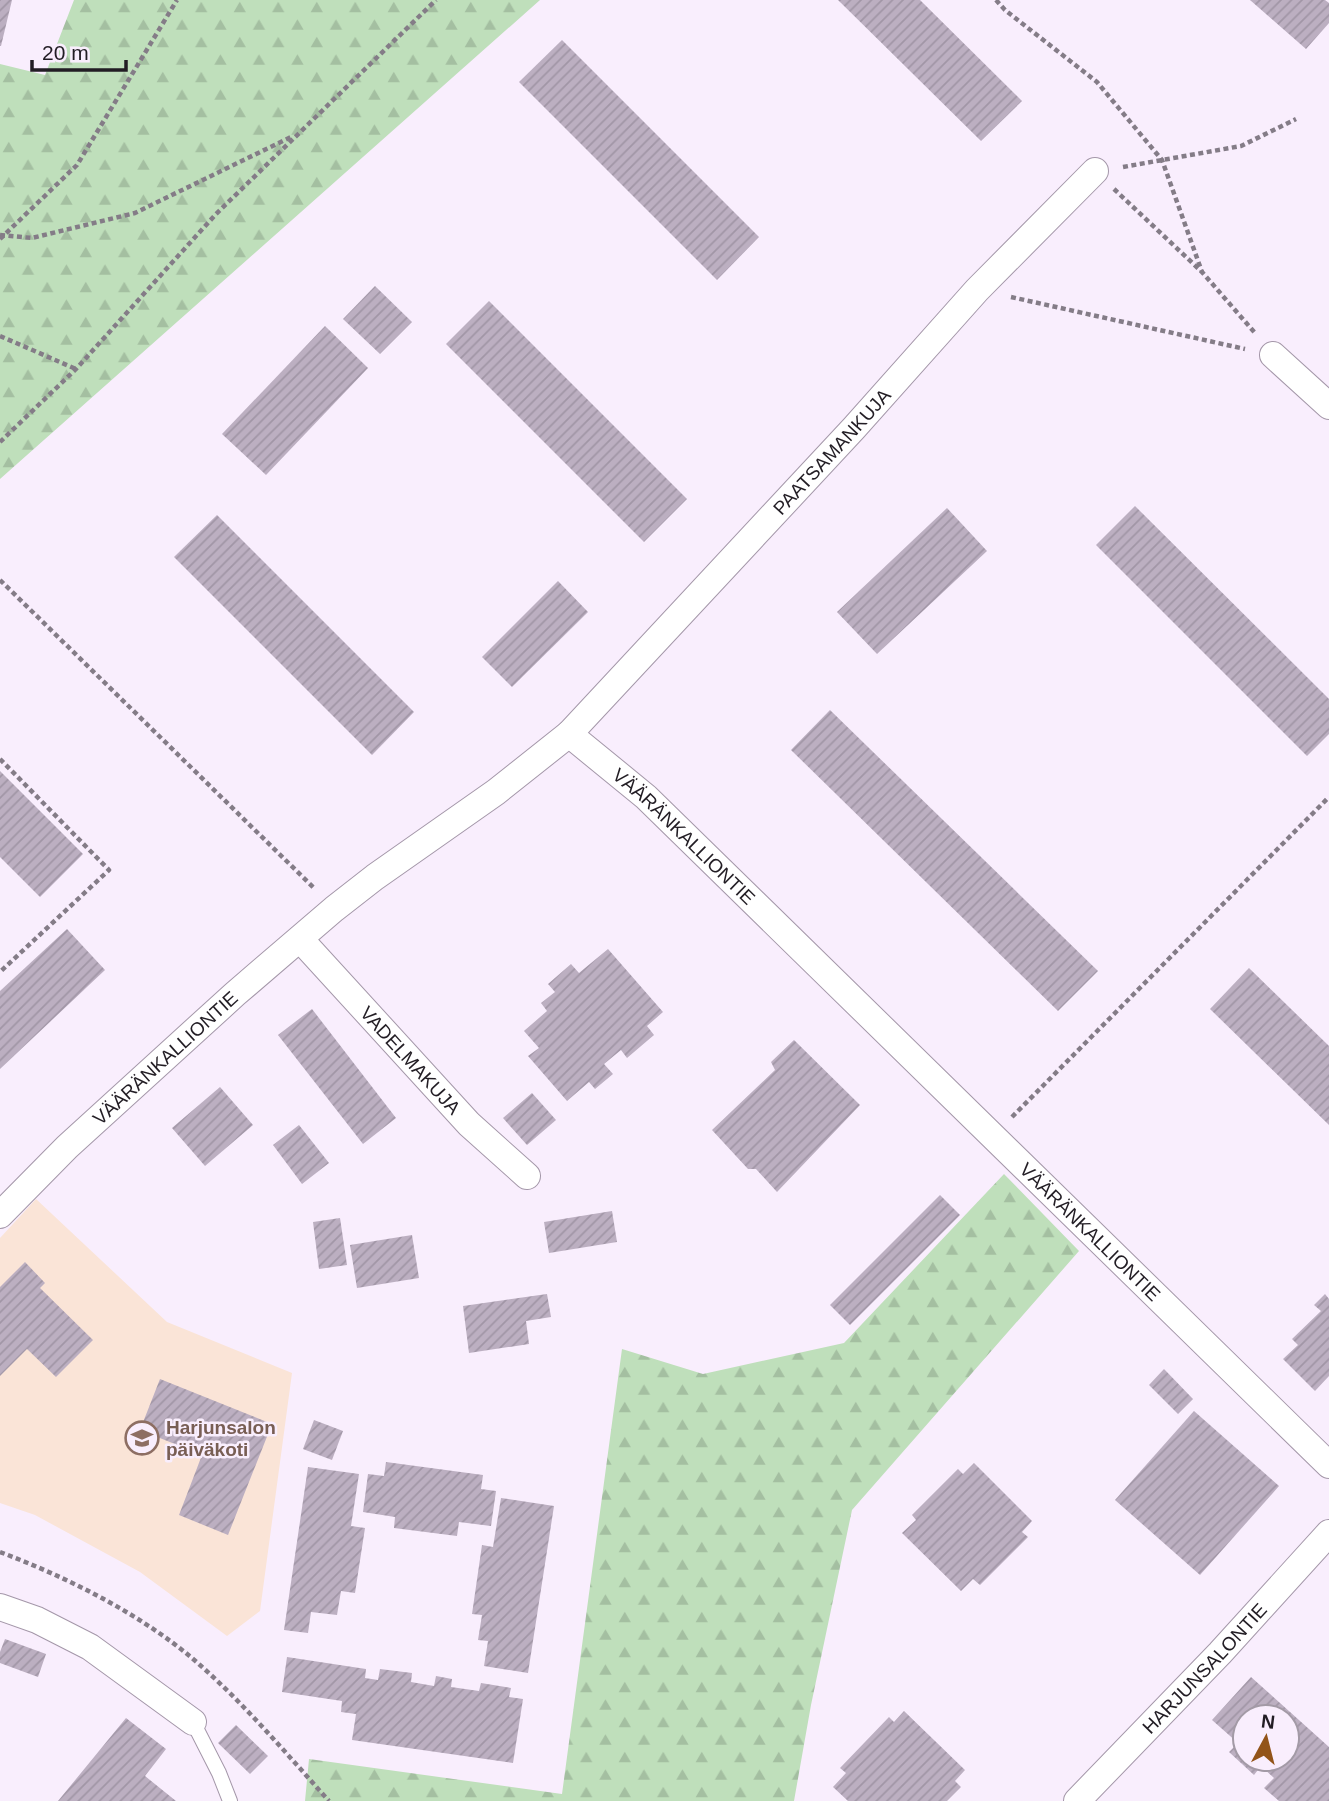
<svg xmlns="http://www.w3.org/2000/svg" width="1329" height="1801" font-family="Helvetica,sans-serif">
	<style>
		.education { fill: #fae4d7 }
		.forest { fill: url(#forest-firs) }
		.building { fill: url(#building-hatch); fill-rule: evenodd }
		.lines { fill: none; stroke-linecap: round; stroke-linejoin: round }
		.service-casing { stroke: #a497a9; stroke-width: 16 }
		.minor-casing { stroke: #a497a9; stroke-width: 28 }
		.path { stroke: #847c87; stroke-width: 4.5; stroke-dasharray: 5 3.5; stroke-linecap: butt }
		.service { stroke: #fff; stroke-width: 14 }
		.minor { stroke: #fff; stroke-width: 26 }
		.labels { text-anchor: middle; stroke-width: 5; stroke-linejoin: round; paint-order: stroke }
		.street-label { font-size: 19px; fill: #221d24; stroke: #f9eefd }
		.education-label { font-size: 19px; font-weight: bold; fill: #785e54; stroke: #f9eefd; text-anchor: start }
	</style>
	<defs>
		<pattern id="forest-firs" width="22" height="20" patternUnits="userSpaceOnUse" patternTransform="scale(1.75)"><rect width="22" height="20" fill="#bfdfbb"/><path d="M5 1l3.5 6h-7zM16 11l3.5 6h-7z" fill="#a4bfa1"/></pattern>
		<pattern id="building-hatch" width="6" height="6" patternUnits="userSpaceOnUse" patternTransform="scale(1.75)"><rect width="6" height="6" fill="#bcafc1"/><path d="M-1 1l2-2M0 6l6-6M5 7l2-2" fill="none" stroke="#a196a6"/></pattern>
	</defs>
	<rect width="100%" height="100%" fill="#f9eefd"/>
	<polygon class="education" points="36,1199 167,1322 292,1373 260,1611 227,1636 140,1572 35,1515 0,1503 0,1238"/>
	<g class="forest">
		<polygon points="74,0 540,0 0,479 0,64 45,75"/>
		<polygon points="1004,1174 1079,1251 852,1510 811,1705 794,1801 305,1801 309,1759 562,1794 622,1349 703,1374 844,1343"/>
	</g>
	<g class="building">
		<polygon points="0,0 12,0 1,46 0,46"/>
		<polygon points="838,0 920,0 1022,101 981,141"/>
		<polygon points="1250,0 1325,0 1329,3 1329,23 1306,49"/>
		<polygon points="562,40 759,237 717,280 519,82"/>
		<polygon points="375,286 412,322 380,354 343,319"/>
		<polygon points="489,301 687,499 644,542 446,344"/>
		<polygon points="325,326 368,368 266,475 222,434"/>
		<polygon points="1135,506 1329,699 1329,734 1307,756 1096,545"/>
		<polygon points="947,508 987,551 877,654 837,612"/>
		<polygon points="217,515 414,712 372,755 174,557"/>
		<polygon points="558,581 588,612 512,687 482,657"/>
		<polygon points="830,710 1098,971 1058,1011 791,750"/>
		<polygon points="0,771 83,854 40,897 0,857"/>
		<polygon points="67,929 105,970 0,1069 0,991"/>
		<polygon points="608,949 663,1012 647,1026 654,1035 627,1058 621,1050 604,1064 613,1074 595,1089 589,1082 567,1101 528,1056 539,1048 524,1031 547,1011 541,1003 555,992 548,984 571,964 579,973"/>
		<polygon points="1249,968 1329,1046 1329,1125 1210,1009"/>
		<polygon points="312,1009 396,1118 363,1144 278,1035"/>
		<polygon points="794,1040 860,1105 777,1192 756,1169 748,1169 712,1130 775,1070 771,1062"/>
		<polygon points="220,1087 253,1125 205,1166 172,1128"/>
		<polygon points="532,1093 556,1120 527,1145 503,1118"/>
		<polygon points="299,1125 329,1163 302,1184 273,1145"/>
		<polygon points="940,1195 960,1215 850,1325 830,1305"/>
		<polygon points="612,1211 617,1242 549,1253 544,1222"/>
		<polygon points="340,1218 347,1265 319,1269 313,1222"/>
		<polygon points="412,1235 419,1278 357,1288 350,1245"/>
		<polygon points="25,1262 45,1283 40,1288 93,1340 56,1377 27,1349 0,1376 0,1287"/>
		<polygon points="547,1294 551,1317 526,1321 529,1344 469,1353 463,1306"/>
		<polygon points="1325,1294 1329,1299 1329,1376 1315,1391 1283,1359 1298,1345 1292,1339 1321,1311 1314,1305"/>
		<polygon points="1164,1369 1193,1399 1178,1414 1149,1385"/>
		<polygon points="160,1379 272,1424 228,1535 179,1515 202,1455 140,1430"/>
		<polygon points="1194,1411 1279,1486 1200,1575 1115,1500"/>
		<polygon points="314,1420 343,1431 332,1460 303,1449"/>
		<polygon points="386,1462 483,1475 481,1489 496,1491 491,1526 459,1522 457,1536 394,1528 395,1517 363,1512 368,1474 384,1476"/>
		<polygon points="974,1463 1032,1521 1022,1532 1028,1537 980,1585 973,1579 961,1591 902,1533 916,1520 912,1515 958,1469 963,1474"/>
		<polygon points="308,1467 359,1474 351,1526 365,1528 355,1593 341,1591 337,1615 311,1612 308,1633 284,1630"/>
		<polygon points="501,1498 554,1506 528,1673 484,1666 488,1641 478,1640 482,1615 472,1614 482,1545 493,1547"/>
		<polygon points="5,1639 46,1654 38,1677 0,1663 0,1652"/>
		<polygon points="287,1657 366,1669 365,1678 378,1680 380,1669 412,1673 411,1682 434,1686 436,1676 452,1679 451,1687 479,1691 481,1683 511,1688 509,1697 523,1699 513,1763 352,1740 356,1714 341,1712 342,1701 282,1692"/>
		<path d="M1251 1677 1329 1747V1801H1279L1264 1788 1274 1778 1261 1766 1254 1775 1229 1752 1238 1743 1212 1720ZM1245 1717H1287V1759H1245Z"/>
		<polygon points="904,1711 965,1770 955,1781 961,1787 947,1801 848,1801 833,1787 846,1773 840,1768 889,1717 894,1722"/>
		<polygon points="126,1718 166,1749 145,1776 176,1801 58,1801"/>
		<polygon points="236,1725 268,1756 250,1774 218,1743"/>
	</g>
	<g class="lines">
		<defs>
			<polyline id="service" points="193,1722 219,1773 230,1801"/>
			<g id="minor">
				<polyline points="1273,355 1329,406"/>
				<path id="s1" d="M569 734 646 797 1329 1465"/>
				<path id="s2" d="M300 939 469 1124 527 1176"/>
				<path id="s3" d="M0 1215 67 1147 235 994 334 909 375 877 496 792 569 734 854 428 977 290 1095 171"/>
				<polyline points="0,1607 37,1620 90,1647 193,1722"/>
				<path id="s4" d="M1077 1801 1220 1653 1329 1533"/>
			</g>
		</defs>
		<use href="#service" class="service-casing"/>
		<use href="#minor" class="minor-casing"/>
		<g class="path">
			<polyline points="996,0 1005,10 1097,82 1162,160 1202,272"/>
			<polyline points="1123,167 1241,146 1296,119"/>
			<polyline points="1114,189 1202,272 1255,333"/>
			<polyline points="0,235 32,238 135,213 293,136"/>
			<polyline points="0,239 77,165 177,0"/>
			<polyline points="1011,297 1245,349"/>
			<polyline points="0,336 76,369"/>
			<polyline points="0,442 76,369 216,214 436,0"/>
			<polyline points="0,580 314,888"/>
			<polyline points="0,759 109,870 0,972"/>
			<polyline points="1012,1117 1329,797"/>
			<path d="M0 1552C66 1577 137 1612 192 1658 242 1701 285 1752 329 1801"/>
		</g>
		<use href="#service" class="service"/>
		<use href="#minor" class="minor"/>
	</g>
	<defs>
		<symbol id="school-ring" viewBox="-11 -11 22 22"><circle r="9.5" fill="#f9eefd" stroke="#8d6e63" stroke-width="1.5"/><path d="M0-5L7-2L0 1L-7-2ZM-4 1L0 2.5L4 1V4Q0 6-4 4Z" fill="#8d6e63"/></symbol>
	</defs>
	<g fill-rule="evenodd">
		<use href="#school-ring" x="123" y="1419" width="38" height="38"/>
	</g>
	<g class="labels">
		<g class="street-label">
			<text dy="7" stroke="none"><textPath href="#s3" startOffset="1132">PAATSAMANKUJA</textPath></text>
			<text dy="7" stroke="none"><textPath href="#s1" startOffset="154">VÄÄRÄNKALLIONTIE</textPath></text>
			<text dy="7" stroke="none"><textPath href="#s3" startOffset="228">VÄÄRÄNKALLIONTIE</textPath></text>
			<text dy="7" stroke="none"><textPath href="#s2" startOffset="164">VADELMAKUJA</textPath></text>
			<text dy="7" stroke="none"><textPath href="#s1" startOffset="721">VÄÄRÄNKALLIONTIE</textPath></text>
			<text dy="7" stroke="none"><textPath href="#s4" startOffset="184">HARJUNSALONTIE</textPath></text>
		</g>
		<g class="education-label">
			<text x="166" y="1434">Harjunsalon<tspan x="166" dy="22">päiväkoti</tspan></text>
		</g>
	</g>
	<g transform="translate(1266 1738) rotate(7)"><circle r="33" fill="#f9eefd" stroke="#a39aa6" stroke-width="2"/>
	<path d="M0-5L12 26L0 18L-12 26Z" fill="#925419"/>
	<text y="-10" font-size="19" font-weight="bold" text-anchor="middle" fill="#221d24">N</text>
	</g>
	<path d="M32 60v10h94v-10" fill="none" stroke="#221d24" stroke-width="3.5"/>
	<text x="42" y="60" font-size="21" fill="#221d24" stroke="#f9eefd" stroke-width="5" paint-order="stroke">20 m</text>
</svg>
